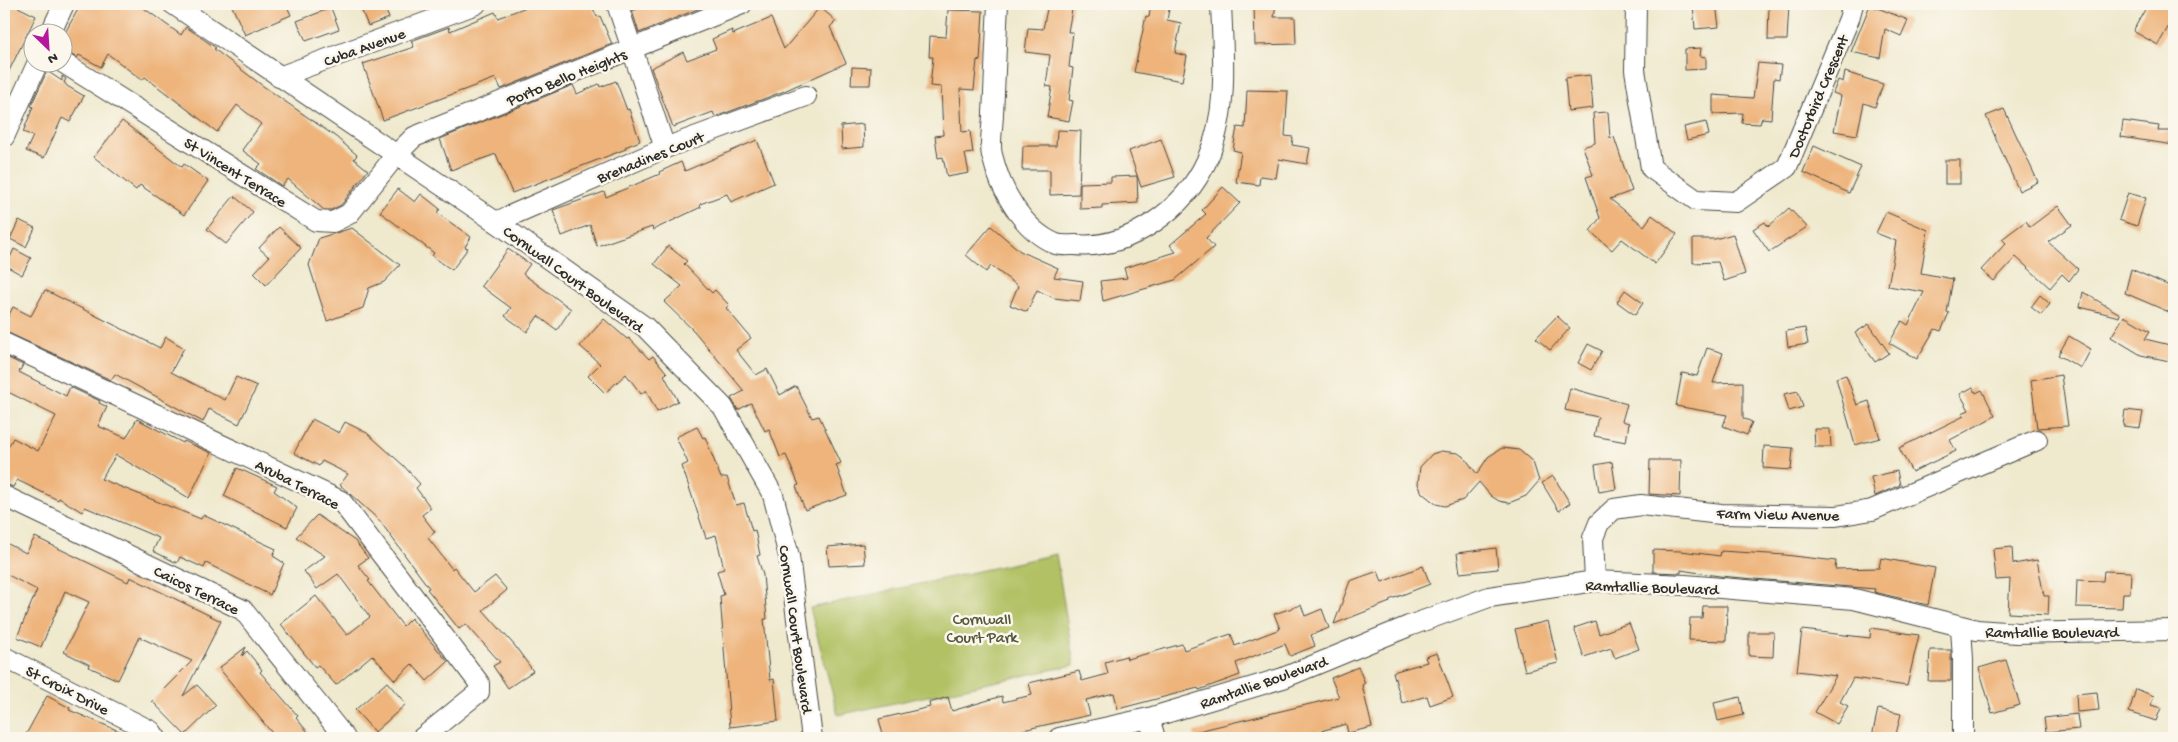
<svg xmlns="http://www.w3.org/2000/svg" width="2178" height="742" font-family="'Gochi Hand',sans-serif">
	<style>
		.green { fill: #b1c164; stroke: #6e7648 }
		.building { fill: #eeb47c }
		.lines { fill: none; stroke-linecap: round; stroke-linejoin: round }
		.street-casing { stroke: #484843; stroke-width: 22 }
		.street { stroke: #fff; stroke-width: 20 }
		.labels { text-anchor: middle; stroke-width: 5; stroke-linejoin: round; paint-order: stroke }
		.street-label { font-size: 16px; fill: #2b2b2b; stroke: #fbf7ec }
		.park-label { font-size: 16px; fill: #53583c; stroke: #fbf7ec }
	</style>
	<rect width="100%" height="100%" fill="#fbf7ec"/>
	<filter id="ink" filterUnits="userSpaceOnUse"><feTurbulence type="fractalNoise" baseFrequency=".02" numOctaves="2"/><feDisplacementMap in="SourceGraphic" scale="10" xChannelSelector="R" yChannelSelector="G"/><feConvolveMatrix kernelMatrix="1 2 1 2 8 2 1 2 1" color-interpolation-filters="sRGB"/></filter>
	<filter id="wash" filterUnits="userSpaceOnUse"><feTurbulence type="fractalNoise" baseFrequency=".0096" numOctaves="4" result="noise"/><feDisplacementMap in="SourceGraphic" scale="20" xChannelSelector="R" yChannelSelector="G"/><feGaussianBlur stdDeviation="1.12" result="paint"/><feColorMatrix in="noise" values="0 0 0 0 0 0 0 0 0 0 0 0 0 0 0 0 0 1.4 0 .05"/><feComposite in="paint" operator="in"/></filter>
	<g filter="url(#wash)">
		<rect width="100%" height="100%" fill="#efe9ce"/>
		<polygon class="green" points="1056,554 1074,665 838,715 810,608"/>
		<g id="blocks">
			<g class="building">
				<polygon points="4,4 12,4 36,16 4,81"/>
				<polygon points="81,4 138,4 181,35 186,27 216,48 214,49 263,86 336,137 357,155 354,159 368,170 341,205 331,210 324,210 288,179 282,186 256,169 261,164 242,150 261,124 237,105 217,132 145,77 142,80 108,54 101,67 79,55 77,58 62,50 62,38"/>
				<polygon points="231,4 286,4 291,15 245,35"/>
				<polygon points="359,4 383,4 389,18 368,26"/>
				<polygon points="534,4 591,4 597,17 600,16 612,44 501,89 496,78 383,120 363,64 414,47 411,41 449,27 450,31 495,12 498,18"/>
				<polygon points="650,4 710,4 639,33 632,11"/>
				<polygon points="1048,4 1073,4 1068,32 1073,32 1069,67 1073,68 1069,100 1073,101 1069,121 1047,117 1052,87 1046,86 1050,55 1025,52 1028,28 1043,29"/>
				<polygon points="1151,4 1170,4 1167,20 1181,23 1175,53 1187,56 1182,81 1134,72 1146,16 1149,17"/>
				<polygon points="1254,4 1276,4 1274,17 1295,17 1296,44 1255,45"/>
				<polygon points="1693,4 1716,4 1719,27 1695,29"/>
				<polygon points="1769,4 1789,4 1787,40 1768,40"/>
				<polygon points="2148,4 2174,4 2174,17 2158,45 2133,31"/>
				<polygon points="1870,5 1908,20 1901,36 1885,29 1880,58 1851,52"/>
				<polygon points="820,7 836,21 830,27 846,63 782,92 715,117 713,112 673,127 651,68 683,52 687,60 716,49 712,39 732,30 733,34 771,18 784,49"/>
				<polygon points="331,8 339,29 306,41 297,21"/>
				<polygon points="948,10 983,11 980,61 977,60 974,90 960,89 962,132 970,131 973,153 965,154 969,173 947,177 943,157 938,158 935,136 943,135 941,87 930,86 933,57 929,57 930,36 946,37"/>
				<polygon points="1701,48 1700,56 1706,57 1706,69 1685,70 1685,49"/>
				<polygon points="1758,63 1781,65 1779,79 1774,78 1771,119 1762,118 1760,124 1742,123 1743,113 1713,114 1713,95 1753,98"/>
				<polygon points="852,67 871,68 870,85 851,85"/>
				<polygon points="47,71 62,81 62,76 66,79 64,82 67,86 84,96 70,122 62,118 44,158 26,151 33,136 23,132 33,107 31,106"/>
				<polygon points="1845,72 1883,84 1875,107 1864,103 1857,135 1834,131 1841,96 1833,93 1838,80 1843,82"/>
				<polygon points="1590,75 1593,108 1568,111 1565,78"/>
				<polygon points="616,81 627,110 629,109 640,141 625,147 626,149 512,193 496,154 451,170 440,139 573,85 577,94 599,84 600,87"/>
				<polygon points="1247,90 1288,91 1285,136 1293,137 1292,145 1310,148 1307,164 1279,159 1276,178 1260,176 1259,185 1236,182 1241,152 1233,150 1237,127 1245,128"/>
				<polygon points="2004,109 2038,182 2019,191 1986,116"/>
				<polygon points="1608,112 1610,138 1614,137 1632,191 1610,199 1644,226 1652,215 1677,234 1655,264 1622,239 1612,250 1590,231 1600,218 1586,177 1593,175 1583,147 1595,143 1593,113"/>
				<polygon points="122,121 182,167 184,164 208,181 184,215 140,185 136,190 94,157"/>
				<polygon points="2123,121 2159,126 2158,131 2174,131 2174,145 2121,137"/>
				<polygon points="1706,122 1709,135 1687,140 1684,127"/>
				<polygon points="863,124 864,147 842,149 841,126"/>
				<polygon points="1057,130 1081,131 1079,194 1050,195 1050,170 1022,170 1023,146 1056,146"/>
				<polygon points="1161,139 1175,177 1141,187 1129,151"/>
				<polygon points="757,140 774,183 731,202 727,194 700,204 701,207 653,230 652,227 597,246 590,225 562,236 553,210 604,192 606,197 660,174 659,172 681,162 685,171"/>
				<polygon points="1814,146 1861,167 1849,193 1803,172"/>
				<rect x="1945" y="160" width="15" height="24"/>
				<polygon points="1137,176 1138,203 1102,205 1102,208 1080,209 1080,183 1111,182 1111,177"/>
				<polygon points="1223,187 1240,203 1206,238 1214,247 1175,280 1103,301 1100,281 1127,278 1124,268 1176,252 1170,245 1206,214 1202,210"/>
				<polygon points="398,189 415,202 421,194 440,209 437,213 471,237 465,247 468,248 452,270 432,256 434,253 380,212"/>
				<polygon points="2128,193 2146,198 2137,226 2119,220"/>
				<polygon points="234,196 253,212 226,244 207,229"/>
				<polygon points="2058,206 2072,225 2048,242 2078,269 2069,281 2062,274 2050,288 2016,257 1994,281 1981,270 2006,243 2002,239 2026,221 2030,227"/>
				<polygon points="1789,208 1807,227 1769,252 1753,229 1765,222 1768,227"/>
				<polygon points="1886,212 1928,230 1921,273 1953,279 1947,312 1949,313 1941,331 1935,329 1917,359 1889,343 1902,321 1908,325 1924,292 1888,286 1896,241 1876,233"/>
				<polygon points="19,220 35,228 26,247 10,239"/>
				<polygon points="991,226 1020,251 1058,268 1054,277 1083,281 1080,301 1054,298 1037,290 1027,312 1010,305 1018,286 991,266 986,272 966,255"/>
				<polygon points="279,227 301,248 266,285 254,273 269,257 259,248"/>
				<polygon points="352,228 400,265 384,282 369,288 363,308 327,321 309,265 319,238"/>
				<polygon points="1733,234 1745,274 1724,281 1718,262 1693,263 1693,239 1715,239"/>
				<polygon points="668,246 687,261 684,264 712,293 715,290 729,305 726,308 751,338 736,350 756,375 767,369 780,395 796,386 812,418 819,416 841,463 836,465 847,495 805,510 796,486 799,485 786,455 780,457 769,429 765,431 751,403 738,410 731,398 744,391 694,331 664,302 682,286 654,264"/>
				<polygon points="14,249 31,258 22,275 6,266"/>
				<polygon points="508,249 530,264 523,274 571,309 557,330 538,316 527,332 505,316 511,308 481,286"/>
				<polygon points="2131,269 2174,288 2174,301 2169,312 2125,293"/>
				<polygon points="45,290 160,348 166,337 184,348 171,372 225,400 236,377 257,386 239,424 209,409 203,422 115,374 111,380 4,331 4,324 13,307 31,316"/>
				<polygon points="1625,290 1643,303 1635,315 1617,302"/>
				<polygon points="2083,292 2120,314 2119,317 2080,307"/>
				<polygon points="2040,295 2050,304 2041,315 2031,307"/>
				<polygon points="1557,316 1570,328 1550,350 1536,338"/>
				<polygon points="2124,316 2150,331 2145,339 2174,346 2174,362 2141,355 2111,337"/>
				<polygon points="604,319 627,339 629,338 649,359 653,356 667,373 664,375 678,401 657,412 646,390 641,394 626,374 605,393 588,376 600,364 580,346"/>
				<polygon points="1869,324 1889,353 1875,362 1855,333"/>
				<polygon points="1805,328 1808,344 1788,347 1786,331"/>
				<polygon points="2069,336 2091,349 2081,368 2058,355"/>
				<polygon points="1588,344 1602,351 1591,370 1578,363"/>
				<polygon points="1707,348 1723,353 1713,383 1743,382 1743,418 1752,422 1747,435 1723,426 1727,415 1676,406 1682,373 1697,376"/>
				<polygon points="4,356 23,365 19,372 66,396 70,387 100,401 99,403 107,407 98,426 126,438 137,419 183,443 184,441 211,453 189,498 116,455 101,479 201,519 203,515 276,549 273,556 284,563 270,595 206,563 204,568 180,557 177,563 153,551 159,538 85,507 82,512 59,498 58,500 17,480 13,487 4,483 4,455 13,438 38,451 56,416 8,392 4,399"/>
				<polygon points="1846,375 1857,405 1869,401 1880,438 1855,445 1836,378"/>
				<polygon points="2061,375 2068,426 2037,428 2031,380"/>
				<polygon points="1973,387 1976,393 1982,390 1995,416 1950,440 1956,451 1912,472 1899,448 1964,416 1962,413 1969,410 1960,394"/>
				<polygon points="1570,388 1627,404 1622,421 1629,423 1626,442 1594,436 1598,417 1565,410"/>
				<polygon points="1798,391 1803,407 1789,411 1784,394"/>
				<polygon points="2125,410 2143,412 2140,428 2123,426"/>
				<polygon points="312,419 339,433 345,422 367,433 403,465 420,484 416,488 431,508 422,515 435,532 428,538 452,569 454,567 474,592 495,576 507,590 483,610 515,646 533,671 508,688 493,666 500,662 466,624 459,629 427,589 429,588 379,520 340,485 348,474 322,461 319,466 294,453"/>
				<polygon points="697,427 703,438 705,437 721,478 727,477 736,505 744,503 752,531 755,530 760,555 757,556 763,575 767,619 764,619 770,680 774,679 778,721 730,727 720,596 724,595 717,571 724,569 716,535 706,538 682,466 688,463 676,437"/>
				<polygon points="1814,429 1830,429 1831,447 1815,447"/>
				<polygon points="1764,446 1793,448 1791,470 1763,468"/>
				<polygon points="1502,448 1519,450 1533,462 1539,481 1526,496 1509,503 1499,501 1491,496 1479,482 1463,500 1445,506 1436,504 1422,493 1418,484 1420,467 1432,454 1441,451 1458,453 1465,458 1477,474 1488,457"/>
				<polygon points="1650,460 1681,460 1680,496 1649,494"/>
				<polygon points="1612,462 1616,489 1599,492 1595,465"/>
				<polygon points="237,468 277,486 274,491 297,508 287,527 224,496"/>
				<polygon points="1897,471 1900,485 1875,496 1871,477"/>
				<polygon points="1553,476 1570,503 1559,511 1542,483"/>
				<polygon points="317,515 355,541 368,558 358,565 370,580 368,581 403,626 411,618 448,662 427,681 412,664 395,680 372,655 336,685 318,665 315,667 281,624 316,596 347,635 370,617 338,574 317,589 304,571 325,556 296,537"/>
				<polygon points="35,537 128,582 130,577 221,621 183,696 197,685 216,705 185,735 152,701 192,661 139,637 118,680 89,667 90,665 64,652 89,602 65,591 41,647 17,637 37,590 4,573 4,542 26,553"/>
				<polygon points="863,544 865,564 829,566 827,547"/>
				<polygon points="2012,547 2013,564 2037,560 2044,596 2049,596 2048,615 2008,613 2010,579 1996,580 1993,549"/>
				<polygon points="1496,548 1498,569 1460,573 1457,553"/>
				<polygon points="1653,550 1681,551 1720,556 1721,551 1785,555 1836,561 1835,569 1879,568 1881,558 1935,568 1928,605 1874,592 1875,589 1719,576 1681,570 1681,573 1653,572"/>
				<polygon points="1423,566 1430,584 1389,600 1390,602 1334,624 1350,581 1378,571 1382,582"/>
				<polygon points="2104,571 2131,572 2130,593 2123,593 2122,608 2076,607 2077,580 2103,581"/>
				<polygon points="1301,605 1305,616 1322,609 1329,628 1311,635 1315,646 1290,656 1285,644 1236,663 1240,675 1199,690 1198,688 1118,709 1114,693 1086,700 1090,715 987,738 884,738 879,719 930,707 929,703 948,697 952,711 1002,696 1003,702 1032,695 1029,683 1079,671 1082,681 1108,674 1105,662 1126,656 1127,659 1182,644 1184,650 1231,634 1235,646 1280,629 1274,614"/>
				<polygon points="1703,606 1727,606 1726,641 1689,640 1690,618 1702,618"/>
				<polygon points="1548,621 1558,663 1525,671 1515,629"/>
				<polygon points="1595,621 1599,634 1629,623 1639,649 1615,658 1611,648 1584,657 1574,628"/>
				<polygon points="1871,628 1919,635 1907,686 1853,678 1840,702 1848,706 1837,724 1815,712 1836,676 1797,671 1802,630 1870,638"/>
				<polygon points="1749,632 1774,632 1773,657 1749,656"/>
				<polygon points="246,647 242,656 247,651 262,670 260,672 298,716 296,718 313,738 276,738 219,668"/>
				<polygon points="1930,650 1951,650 1951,681 1928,681"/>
				<polygon points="1437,653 1453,697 1430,705 1427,696 1402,703 1393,672 1427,662 1425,657"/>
				<polygon points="2006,660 2020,705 1992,713 1979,668"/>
				<polygon points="1358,667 1365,683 1362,685 1372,727 1348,733 1346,724 1317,732 1319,738 1195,738 1194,732 1339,697 1331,678"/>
				<polygon points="387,682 406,704 375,732 355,710"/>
				<polygon points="2136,689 2154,696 2151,705 2161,708 2156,721 2129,712"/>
				<polygon points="2097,692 2099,710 2077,712 2076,694"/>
				<polygon points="47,696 70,708 69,710 136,738 24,738"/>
				<polygon points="1740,697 1744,715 1718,721 1714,703"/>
				<polygon points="1878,709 1901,714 1895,738 1872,736"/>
				<polygon points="2077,714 2079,729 2046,732 2044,718"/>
			</g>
		</g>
	</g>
	<g filter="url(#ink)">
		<use href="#blocks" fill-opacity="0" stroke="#484843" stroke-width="1"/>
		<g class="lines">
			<defs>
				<g id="street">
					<polyline points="173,4 496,222 645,327 723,407 773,495 789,556 812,738"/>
					<polyline points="617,4 665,148"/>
					<path d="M998 4C996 40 995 77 993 113 993 126 989 143 992 155 1000 189 1022 230 1056 244 1062 246 1069 245 1075 245 1129 250 1185 209 1207 160 1229 111 1223 56 1221 4"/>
					<polyline points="1636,4 1635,70 1651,168 1696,200 1736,202 1787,167 1849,19 1853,4"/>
					<polyline points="51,32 64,4"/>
					<polyline points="62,62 316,221 333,222 349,214 396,155 414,137 742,4"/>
					<polyline points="279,77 476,4"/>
					<polyline points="4,137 38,62"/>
					<polyline points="496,222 665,148 806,96"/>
					<polyline points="4,343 341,501 479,683 479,692 422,738"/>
					<polyline points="4,496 243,610 345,738"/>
					<polyline points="1595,581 1593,538 1599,523 1614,509 1641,505 1721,514 1836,516 1872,510 2037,440"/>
					<polyline points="1961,628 1963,659 1963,738"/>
					<polyline points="4,657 151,731 156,738"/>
					<polyline points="1149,718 1155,738"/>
					<polyline points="1059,738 1149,718 1283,678 1409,626 1489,597 1595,581 1685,585 1854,599 1977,630 2017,633 2174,630"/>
				</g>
			</defs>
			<use href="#street" class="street-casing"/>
			<use href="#street" class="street"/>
		</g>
	</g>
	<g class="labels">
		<g class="street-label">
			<text transform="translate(364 46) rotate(-20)" y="6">Cuba Avenue</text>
			<text transform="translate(566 76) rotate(-22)" y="6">Porto Bello Heights</text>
			<text transform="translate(1817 96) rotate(-67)" y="6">Doctorbird Crescent</text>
			<text transform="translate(650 156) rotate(-22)" y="6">Brenadines Court</text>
			<text transform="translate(236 171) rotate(32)" y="6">St Vincent Terrace</text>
			<text transform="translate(574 278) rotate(36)" y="6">Cornwall Court Boulevard</text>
			<text transform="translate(298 483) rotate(27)" y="6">Aruba Terrace</text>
			<text transform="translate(1778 513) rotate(1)" y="6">Farm View Avenue</text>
			<text transform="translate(1652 586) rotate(2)" y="6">Ramtallie Boulevard</text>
			<text transform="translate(197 589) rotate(26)" y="6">Caicos Terrace</text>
			<text transform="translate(797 629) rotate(82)" y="6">Cornwall Court Boulevard</text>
			<text x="2052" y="637">Ramtallie Boulevard</text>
			<text transform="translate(1263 681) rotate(-19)" y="6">Ramtallie Boulevard</text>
			<text transform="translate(68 689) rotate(27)" y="6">St Croix Drive</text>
		</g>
		<g class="park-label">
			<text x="982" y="624">Cornwall<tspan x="982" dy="18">Court Park</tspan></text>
		</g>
	</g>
	<rect width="2178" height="742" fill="none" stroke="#fbf7ec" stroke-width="20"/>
	<g transform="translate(48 48) rotate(155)"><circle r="24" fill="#fbf7ec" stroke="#a8a59f"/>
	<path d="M0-4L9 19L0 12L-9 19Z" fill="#b5179e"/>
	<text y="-8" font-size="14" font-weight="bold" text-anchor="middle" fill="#2b2b2b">N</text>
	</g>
</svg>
